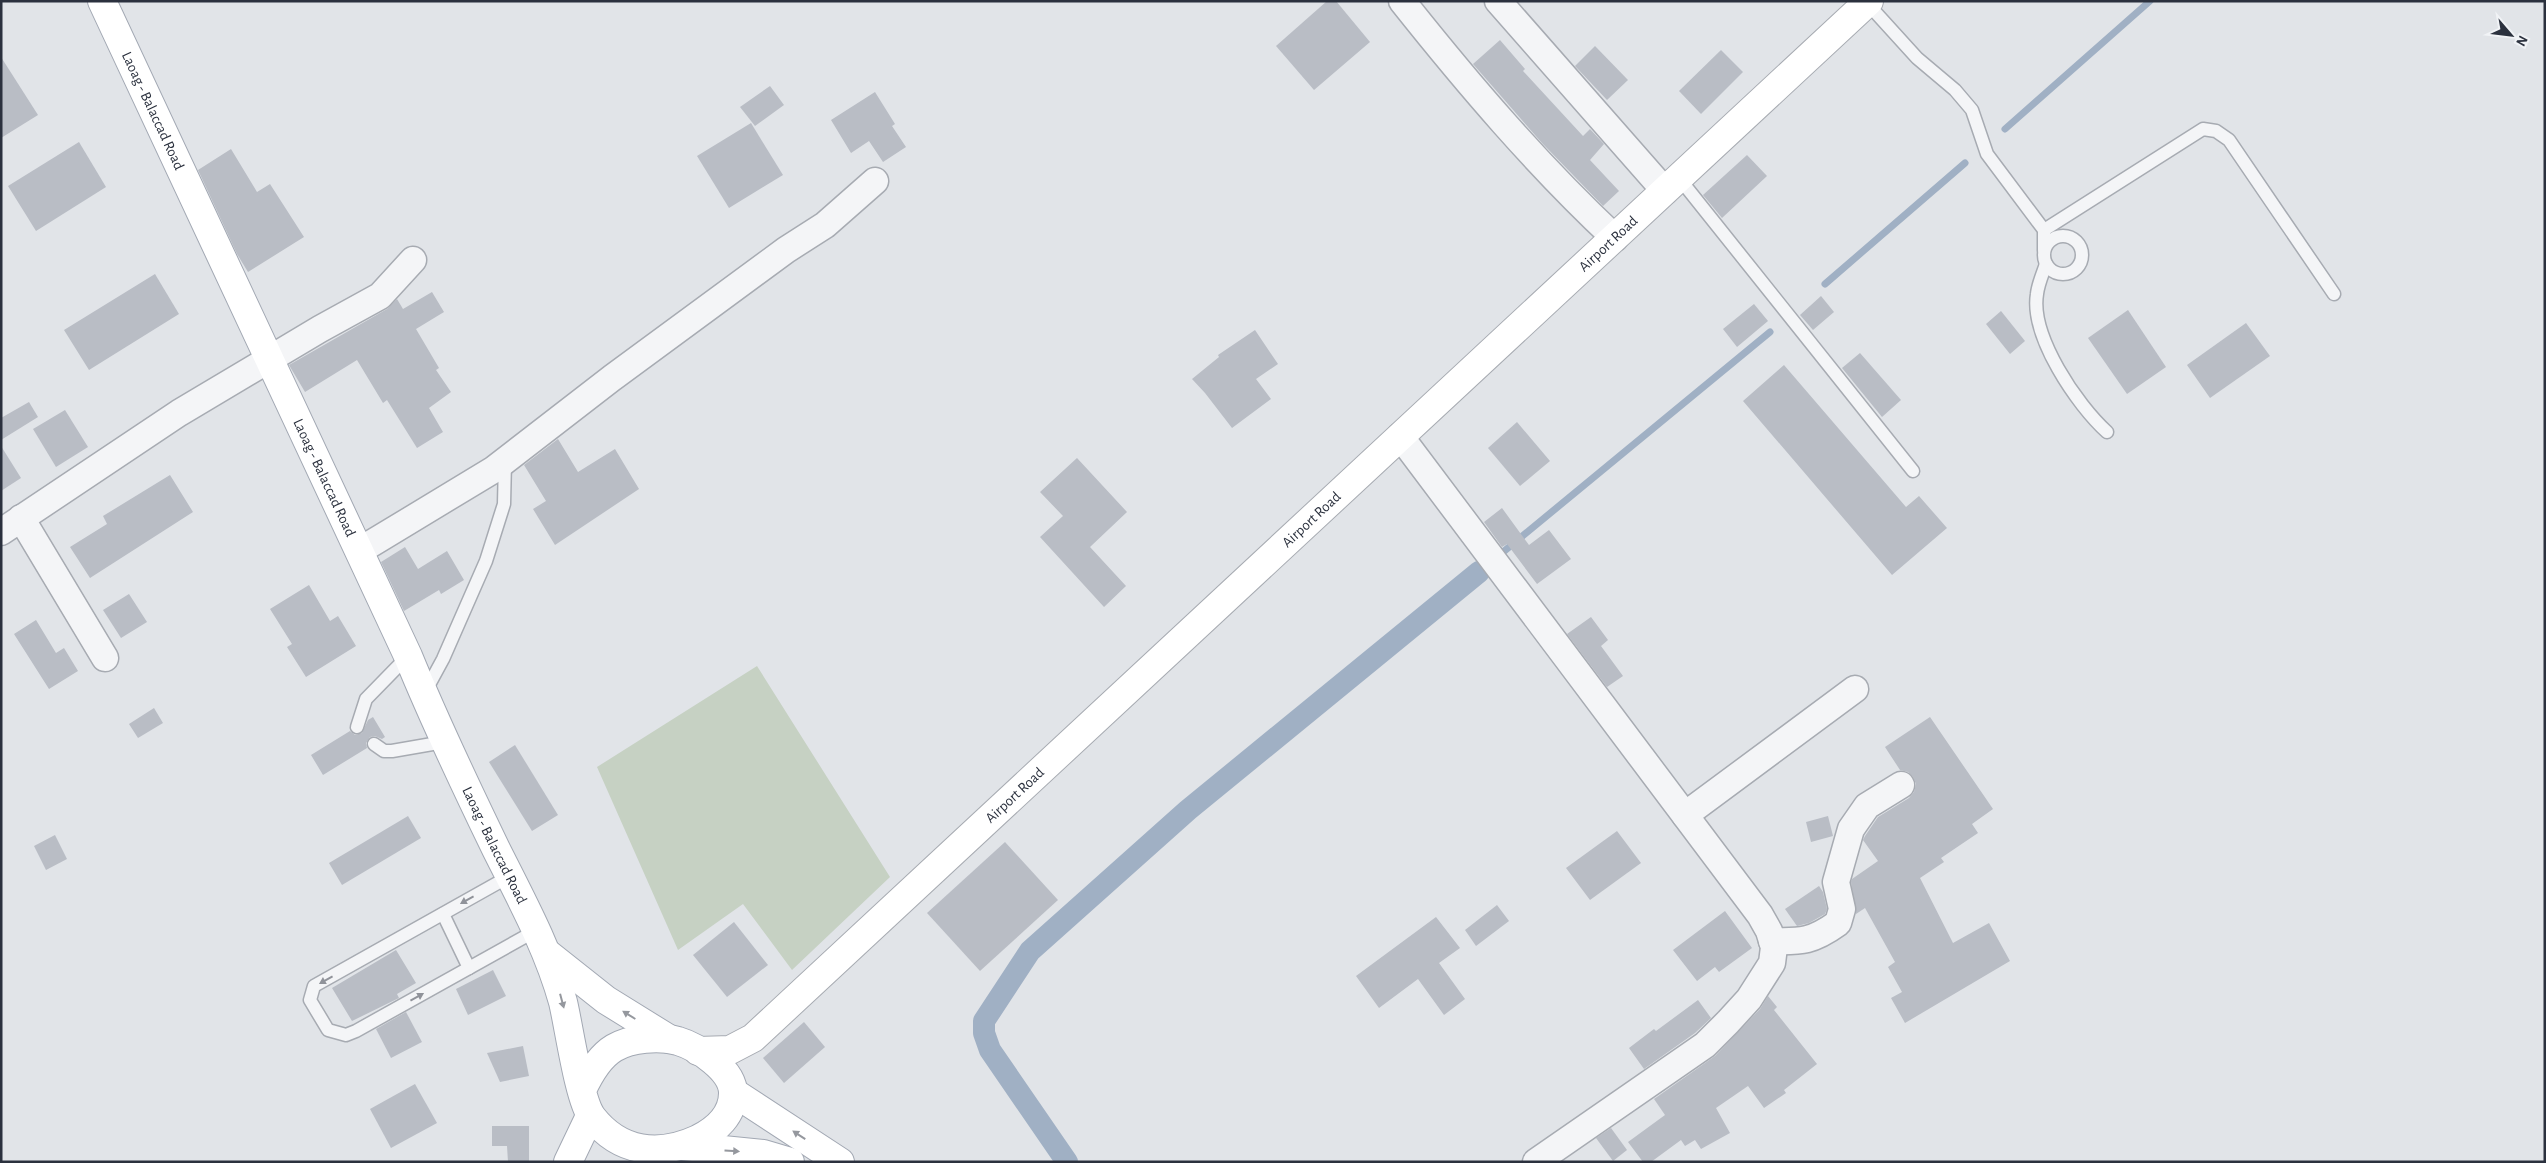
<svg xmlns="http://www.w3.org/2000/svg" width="2546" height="1163" font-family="'Alegreya Sans',sans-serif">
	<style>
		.green { fill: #c6d1c3 }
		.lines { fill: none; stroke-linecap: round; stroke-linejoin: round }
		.stream { stroke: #a0b0c4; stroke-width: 7 }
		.canal { stroke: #a0b0c4; stroke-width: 22 }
		.building { fill: #b9bdc5 }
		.service-casing { stroke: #a7abb2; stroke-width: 15 }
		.minor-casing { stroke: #a7abb2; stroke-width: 29 }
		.secondary-casing { stroke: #a7abb2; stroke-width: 30 }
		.primary-casing { stroke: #a2a8b3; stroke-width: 30 }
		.service { stroke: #f4f5f7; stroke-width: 12 }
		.minor { stroke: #f4f5f7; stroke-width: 26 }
		.secondary { stroke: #fff; stroke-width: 28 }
		.primary { stroke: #fff; stroke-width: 28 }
		.oneway { fill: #90939a }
		.oneway2 { fill: #95989e }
		.labels { text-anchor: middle; stroke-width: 4.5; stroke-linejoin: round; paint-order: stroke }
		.street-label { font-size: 15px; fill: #2b313e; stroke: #f1f3f6 }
	</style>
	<rect width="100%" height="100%" fill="#e1e4e8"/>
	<polygon class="green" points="757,666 890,877 792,970 743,904 678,950 597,767"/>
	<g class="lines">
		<g class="stream">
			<polyline points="2005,129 2150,1"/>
			<polyline points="1825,284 1965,163"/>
			<polyline points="1497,557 1770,332"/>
		</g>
		<polyline class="canal" points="1067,1162 990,1050 984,1033 984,1021 1030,951 1188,810 1479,572"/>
	</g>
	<g class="building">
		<polygon points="1327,1 1336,1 1370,42 1314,90 1276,46"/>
		<polygon points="1500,40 1525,69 1523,71 1583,136 1590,129 1604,144 1590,160 1619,191 1603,206 1542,143 1473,64"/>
		<polygon points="1595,46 1628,80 1607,100 1575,66"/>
		<polygon points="1721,50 1743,72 1701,114 1679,91"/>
		<polygon points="1,57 38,115 1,138"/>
		<polygon points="770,86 784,105 755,126 740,107"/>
		<polygon points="875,92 895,124 892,126 906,147 883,162 869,141 851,153 831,120"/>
		<polygon points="751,123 783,175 729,208 697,156"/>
		<polygon points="79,142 106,187 36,231 8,186"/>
		<polygon points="231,149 257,192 270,184 304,237 248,272 237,254 198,170"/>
		<polygon points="1747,155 1767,176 1722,218 1703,195"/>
		<polygon points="155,274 179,314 89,370 64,330"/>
		<polygon points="432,292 444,312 416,329 439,368 436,370 451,392 429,408 443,432 417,448 387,400 383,403 357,360 305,392 289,365 387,309 397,299 403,309"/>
		<polygon points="1821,296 1834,312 1813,330 1800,315"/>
		<polygon points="1754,304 1768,321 1737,347 1723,329"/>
		<polygon points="2128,310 2166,367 2127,394 2088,338"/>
		<polygon points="2001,311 2025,341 2010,354 1986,324"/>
		<polygon points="2246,323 2270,356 2210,398 2187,365"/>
		<polygon points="1255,330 1278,364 1256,379 1271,399 1232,428 1205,393 1192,379 1219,357 1218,355"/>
		<polygon points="1860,353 1901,400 1882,417 1842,368"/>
		<polygon points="1784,365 1906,507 1919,496 1947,528 1892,575 1743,401"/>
		<polygon points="29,402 38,417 1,440 1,418"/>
		<polygon points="65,410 88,447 56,467 33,429"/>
		<polygon points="1517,422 1550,461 1520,486 1488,448"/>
		<polygon points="558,439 578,472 615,449 639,489 555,545 533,509 546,501 524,465"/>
		<polygon points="1,446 21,478 1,491"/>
		<polygon points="1077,458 1127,512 1090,547 1126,586 1104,607 1040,537 1063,516 1040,492"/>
		<polygon points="170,475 193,512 90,578 70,547 107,524 103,516"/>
		<polygon points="1502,508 1529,545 1549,530 1571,559 1537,584 1507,544 1502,547 1484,522"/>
		<polygon points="405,547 418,569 447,551 464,580 441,594 439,590 404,611 381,562"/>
		<polygon points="309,585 330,621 338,616 356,646 306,677 287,647 292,644 270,609"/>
		<polygon points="129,594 147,622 121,638 103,610"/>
		<polygon points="1591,617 1608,640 1601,646 1623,676 1607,687 1567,634"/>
		<polygon points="36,620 56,653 64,648 78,671 49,689 14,634"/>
		<polygon points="154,708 163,723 138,738 129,724"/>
		<polygon points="373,717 385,737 382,739 375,736 370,737 366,743 367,748 323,775 311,755 350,731 355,735 362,733 368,720"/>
		<polygon points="1930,717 1993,809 1972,824 1978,833 1941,858 1944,862 1920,878 1953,943 1989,923 2010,961 1905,1023 1891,998 1902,992 1888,967 1895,962 1865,908 1856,914 1851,882 1852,879 1878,861 1863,840 1865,836 1878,817 1909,798 1914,792 1916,784 1913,777 1908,772 1900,770 1885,747"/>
		<polygon points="515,745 558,815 532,831 489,762"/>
		<polygon points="408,816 421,838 342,885 329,863"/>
		<polygon points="1828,816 1833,836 1811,842 1806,822"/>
		<polygon points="1617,831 1641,863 1590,900 1566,868"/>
		<polygon points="55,835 67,859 46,870 34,846"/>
		<polygon points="1005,842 1058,900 980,971 927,913"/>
		<polygon points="1819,886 1823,892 1827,909 1825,914 1809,923 1797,926 1785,909"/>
		<polygon points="1497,905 1509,921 1476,946 1465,930"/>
		<polygon points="1725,911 1752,948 1719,972 1715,967 1697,981 1673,950"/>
		<polygon points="1436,917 1460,948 1439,963 1465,999 1444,1015 1418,979 1379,1008 1356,976"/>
		<polygon points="734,922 768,965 727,997 693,955"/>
		<polygon points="396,950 416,983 397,994 399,998 352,1021 332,988"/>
		<polygon points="493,970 506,996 468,1015 456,989"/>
		<polygon points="1768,996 1777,1007 1774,1010 1817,1064 1784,1090 1786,1093 1764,1108 1748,1086 1716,1108 1730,1133 1701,1149 1695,1140 1685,1146 1681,1140 1651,1162 1643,1162 1628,1142 1665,1115 1654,1099 1715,1056 1760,1009"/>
		<polygon points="1698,1000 1711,1018 1695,1033 1644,1069 1629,1048 1654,1029 1656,1031"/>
		<polygon points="406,1012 422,1042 391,1058 376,1029"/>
		<polygon points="804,1022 825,1047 784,1083 763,1058"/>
		<polygon points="523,1046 529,1076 500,1082 487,1053"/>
		<polygon points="415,1084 437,1123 391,1148 370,1109"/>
		<polygon points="492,1126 529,1126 529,1162 508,1162 507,1146 492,1146"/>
		<polygon points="1611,1128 1627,1150 1613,1161 1596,1138"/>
	</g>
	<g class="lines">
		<defs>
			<g id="service">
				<polyline points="1867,3 1917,58 1955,90 1972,110 1987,154 2044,230 2044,250"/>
				<polyline points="1679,178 1913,471"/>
				<polyline points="2044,230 2203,129 2216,131 2229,140 2334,294"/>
				<circle cx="2063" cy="255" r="19"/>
				<path d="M2046 264C2043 273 2038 284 2037 294 2030 336 2077 405 2107 432"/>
				<polyline points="424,694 443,659 486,561 504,504 505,461"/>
				<polyline points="357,727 366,699 408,656"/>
				<polyline points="374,744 384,751 392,751 444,742"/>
				<polyline points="510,876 314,986 310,1000 328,1030 346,1035 356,1031 537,930"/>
				<polyline points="443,914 469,968"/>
			</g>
			<g id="minor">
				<path d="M1402 1C1468 84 1537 165 1615 238"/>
				<polyline points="1498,1 1665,191"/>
				<polyline points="1400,436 1760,915 1769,931 1774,947 1772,963 1749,999 1728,1022 1705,1045 1536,1162"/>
				<polyline points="21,518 105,658"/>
				<polyline points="1,532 179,413 320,329 380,296 413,260"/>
				<polyline points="359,551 493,470 612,378 786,250 825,225 875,181"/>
				<polyline points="1685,815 1855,689"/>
				<path d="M1772 941C1802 942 1813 941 1838 923L1842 909 1836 882 1851 829 1867 806 1901 785"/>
			</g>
			<g id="secondary">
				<path id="s1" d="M698 1051 730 1050 753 1038 1869 1"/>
			</g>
			<g id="primary">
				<path id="s2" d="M102 1 408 656C435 722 465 785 496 849 521 899 548 948 563 1002 569 1027 579 1100 592 1117 620 1153 659 1157 698 1139 716 1130 733 1115 733 1093 733 1070 698 1047 678 1041 659 1036 631 1038 614 1048 599 1057 589 1075 582 1090"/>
				<polyline points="548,954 606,1000 669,1039"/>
				<polyline points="733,1092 840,1162"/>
				<polyline points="683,1146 763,1154 790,1162"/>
				<polyline points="568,1162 590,1116"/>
			</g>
		</defs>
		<use href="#service" class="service-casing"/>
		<use href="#minor" class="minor-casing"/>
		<use href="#secondary" class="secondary-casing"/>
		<use href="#primary" class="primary-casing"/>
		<use href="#service" class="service"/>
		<use href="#minor" class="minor"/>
		<use href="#secondary" class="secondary"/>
		<use href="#primary" class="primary"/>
	</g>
	<defs><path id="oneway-solid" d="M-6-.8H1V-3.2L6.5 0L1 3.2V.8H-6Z" transform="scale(1.25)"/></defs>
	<g class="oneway">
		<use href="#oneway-solid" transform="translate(467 900) rotate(151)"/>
		<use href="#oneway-solid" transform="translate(326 980) rotate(151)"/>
		<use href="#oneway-solid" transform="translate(417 997) rotate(-29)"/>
	</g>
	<g class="oneway2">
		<use href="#oneway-solid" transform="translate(562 1001) rotate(75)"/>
		<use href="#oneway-solid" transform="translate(629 1015) rotate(-148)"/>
		<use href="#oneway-solid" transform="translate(799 1135) rotate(-147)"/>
		<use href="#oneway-solid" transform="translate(732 1151) rotate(3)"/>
	</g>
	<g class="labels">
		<g class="street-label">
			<text dy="5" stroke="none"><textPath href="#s2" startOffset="121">Laoag - Balaccad Road</textPath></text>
			<text dy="5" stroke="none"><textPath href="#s1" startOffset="1225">Airport Road</textPath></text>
			<text dy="5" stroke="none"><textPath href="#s2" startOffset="526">Laoag - Balaccad Road</textPath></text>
			<text dy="5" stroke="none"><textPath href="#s1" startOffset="820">Airport Road</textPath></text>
			<text dy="5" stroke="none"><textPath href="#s1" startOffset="415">Airport Road</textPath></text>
			<text dy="5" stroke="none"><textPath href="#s2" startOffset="931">Laoag - Balaccad Road</textPath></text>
		</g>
	</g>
	<rect width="2546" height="1163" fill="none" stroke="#2b313e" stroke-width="5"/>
	<g transform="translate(2511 35) rotate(118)" stroke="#f1f3f6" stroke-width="4" paint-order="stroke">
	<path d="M0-4L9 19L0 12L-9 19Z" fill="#2b313e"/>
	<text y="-8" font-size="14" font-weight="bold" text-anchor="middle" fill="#2b313e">N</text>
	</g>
</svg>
